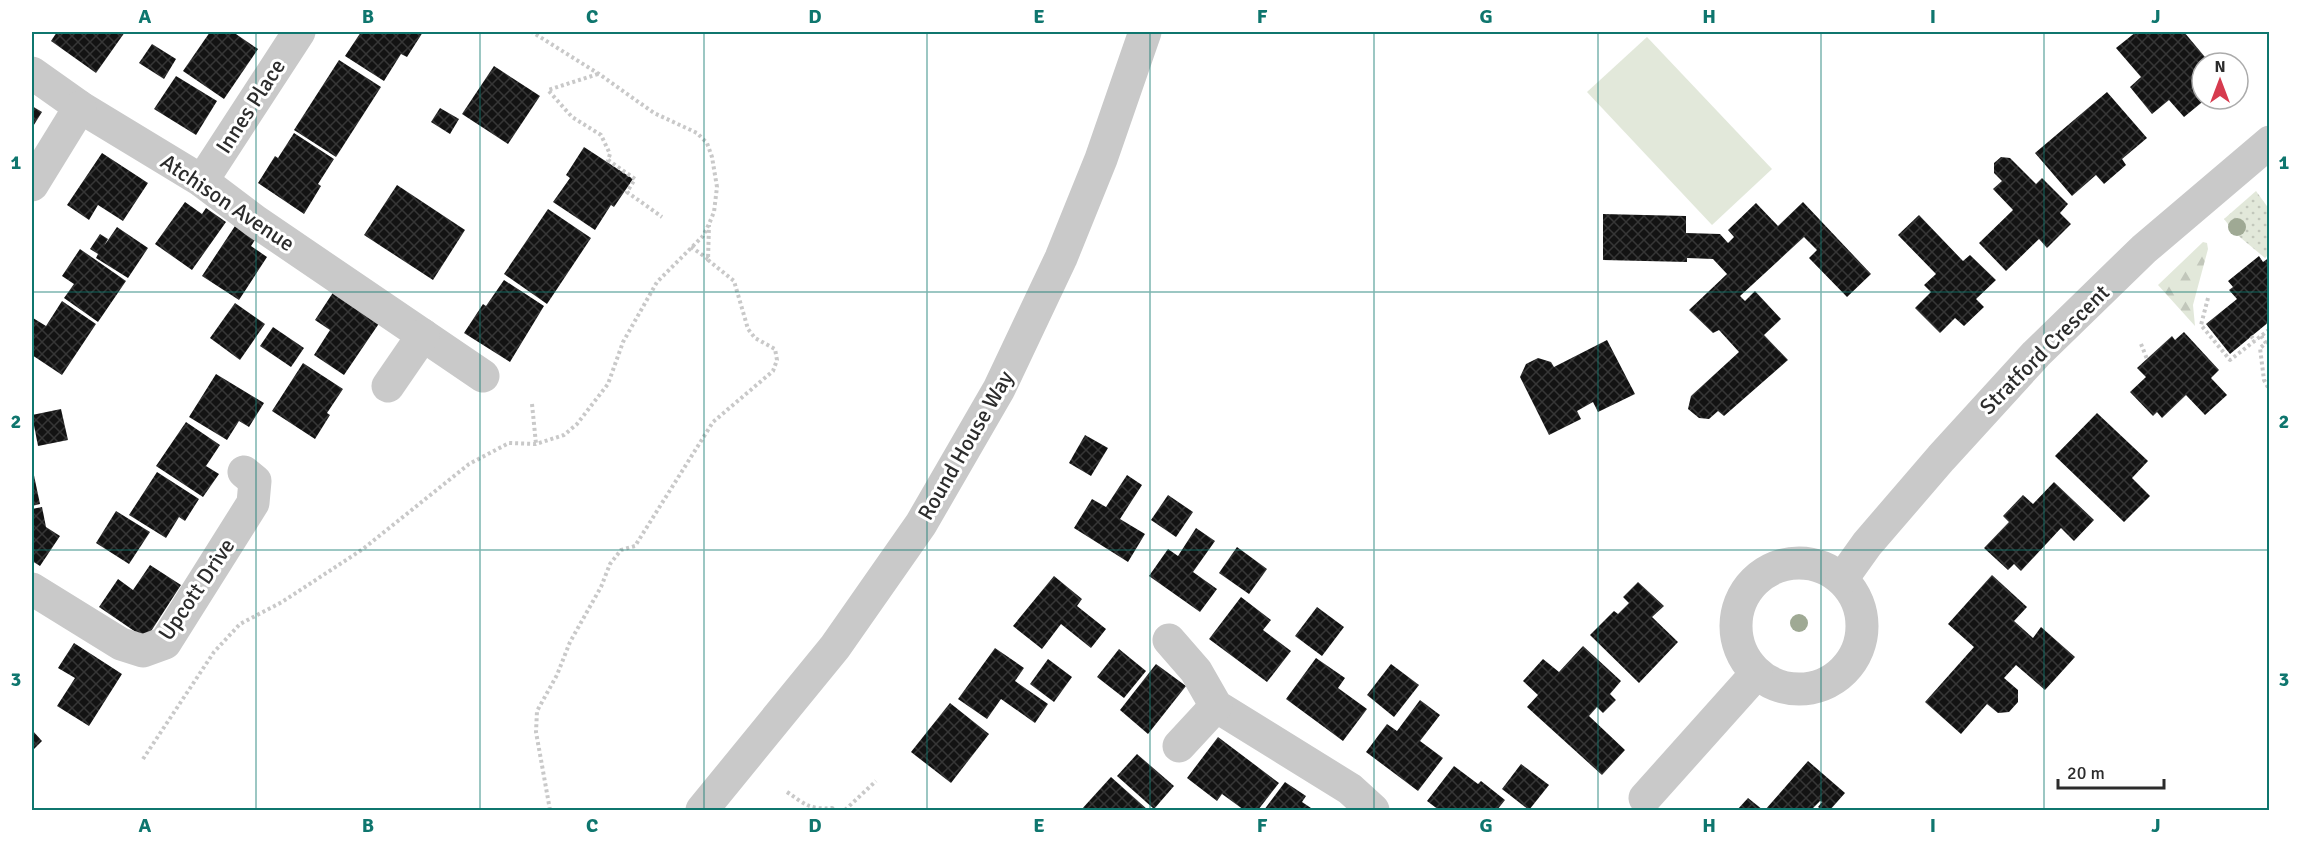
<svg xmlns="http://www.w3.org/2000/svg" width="2301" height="842" font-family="Signika,sans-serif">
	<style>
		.grass { fill: url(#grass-dots) }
		.forest { fill: url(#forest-firs) }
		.garden { fill: #e2e8da }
		.building { fill: url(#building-cross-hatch) }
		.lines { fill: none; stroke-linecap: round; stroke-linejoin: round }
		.path { stroke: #c9c9c9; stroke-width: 4; stroke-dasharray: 3 3; stroke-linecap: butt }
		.minor { stroke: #c9c9c9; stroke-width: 33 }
		.tertiary { stroke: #c9c9c9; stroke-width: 33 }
		.tree { fill: #9fa994 }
		.grid { fill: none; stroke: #0f766e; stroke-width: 1.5; stroke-opacity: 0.55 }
		.labels { text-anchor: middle; stroke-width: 6; stroke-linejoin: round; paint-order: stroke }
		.street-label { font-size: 22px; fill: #2c2c2c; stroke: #fff }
		.neatline { fill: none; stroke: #0f766e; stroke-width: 2 }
		.grid-label { font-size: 20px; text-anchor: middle; font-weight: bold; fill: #0f766e }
	</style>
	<defs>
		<pattern id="grass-dots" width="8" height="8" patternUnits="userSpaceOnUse" patternTransform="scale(1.5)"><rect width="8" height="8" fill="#e2e8da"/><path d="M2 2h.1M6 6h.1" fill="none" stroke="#c2c7bb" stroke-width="1.8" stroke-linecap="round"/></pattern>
		<pattern id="forest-firs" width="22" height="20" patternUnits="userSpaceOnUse" patternTransform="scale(1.5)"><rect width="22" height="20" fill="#e2e8da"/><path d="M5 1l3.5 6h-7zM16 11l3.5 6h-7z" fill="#c2c7bb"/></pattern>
		<pattern id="building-cross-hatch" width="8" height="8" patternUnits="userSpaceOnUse" patternTransform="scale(1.5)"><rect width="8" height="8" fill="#131313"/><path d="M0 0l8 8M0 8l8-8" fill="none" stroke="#363636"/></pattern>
	</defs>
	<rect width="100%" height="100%" fill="#fff"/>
	<polygon class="grass" points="2256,191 2269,209 2269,254 2265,258 2235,233 2224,219"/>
	<polygon class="forest" points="2203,242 2207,243 2208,249 2193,305 2195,326 2158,285"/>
	<polygon class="garden" points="1647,37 1772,169 1712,225 1587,92"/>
	<g class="building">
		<polygon points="57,32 125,32 96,73 51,41"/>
		<polygon points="210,32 233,32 258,49 224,99 183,71"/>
		<polygon points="361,32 423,32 407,57 401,54 384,81 345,56"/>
		<polygon points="2136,32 2184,32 2210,63 2202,63 2202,99 2206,99 2184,117 2169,100 2152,114 2130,87 2141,77 2116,48"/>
		<polygon points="152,44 176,59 164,79 139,63"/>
		<polygon points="339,60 381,87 336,157 294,130"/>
		<polygon points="494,66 540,96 508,144 462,114"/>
		<polygon points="176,76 217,101 196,135 154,109"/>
		<polygon points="2107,92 2147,138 2122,159 2126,165 2104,184 2096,175 2072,196 2035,153"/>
		<polygon points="32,106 42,112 32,128"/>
		<polygon points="440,108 459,119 450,134 431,122"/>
		<polygon points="294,133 334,159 318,184 321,186 304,214 258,183 275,156 278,158"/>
		<polygon points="584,147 633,179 614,207 611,205 595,230 553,202 570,178 566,175"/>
		<polygon points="102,153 148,183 123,221 98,205 89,220 67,205"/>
		<polygon points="2001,157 2010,158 2036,184 2042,178 2068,204 2060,213 2071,224 2047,248 2039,239 2006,271 1979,243 2013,210 1993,189 2002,181 1994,173 1994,163"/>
		<polygon points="397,185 465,230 433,280 364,235"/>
		<polygon points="185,202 202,214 206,208 226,222 192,270 155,244"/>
		<polygon points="1803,202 1871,274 1847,297 1809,258 1817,250 1804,237 1740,296 1745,301 1755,291 1781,319 1764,335 1788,360 1724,416 1718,411 1709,419 1699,418 1688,409 1691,396 1739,352 1719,330 1713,333 1689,310 1727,274 1713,259 1687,258 1687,262 1603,260 1603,214 1686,216 1686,233 1720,234 1728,243 1734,237 1728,230 1756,203 1778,226"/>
		<polygon points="548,209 591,238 547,304 504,274"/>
		<polygon points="1919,215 1963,261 1970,255 1996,280 1976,299 1984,307 1964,326 1955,318 1940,333 1915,308 1931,292 1924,285 1936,274 1898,235"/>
		<polygon points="235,226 255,240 251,246 267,257 239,300 202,276"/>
		<polygon points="117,227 148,248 128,278 96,258 98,254 90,249 100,234 108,239 104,246"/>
		<polygon points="80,249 126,281 98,322 64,298 74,284 62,276"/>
		<polygon points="2259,256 2263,262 2270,257 2270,321 2230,354 2206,324 2237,299 2229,290 2233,287 2228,281"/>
		<polygon points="504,280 544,306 510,362 464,333 483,304 486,306"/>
		<polygon points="334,291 380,322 344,375 314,355 330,330 315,320"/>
		<polygon points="62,301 96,324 62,375 32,355 32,321 33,318 46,326"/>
		<polygon points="235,303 265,324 240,360 210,338"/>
		<polygon points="273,327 304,348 291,367 260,346"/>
		<polygon points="2184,332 2219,370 2211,378 2227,395 2205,415 2186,395 2162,418 2157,412 2153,416 2130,392 2146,377 2137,368 2172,336 2175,340"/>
		<polygon points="1607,340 1635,394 1598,412 1593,402 1577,411 1581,419 1549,435 1520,377 1526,364 1538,358 1551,362 1554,367"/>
		<polygon points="303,363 343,389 327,413 330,415 315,439 272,411"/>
		<polygon points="216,374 264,403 249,427 239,421 227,440 189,417"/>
		<polygon points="61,409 68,440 38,446 32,415"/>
		<polygon points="2097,413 2148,461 2132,478 2150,496 2124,522 2055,456"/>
		<polygon points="186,422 220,445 206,466 219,474 203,497 156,466"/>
		<polygon points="1085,435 1108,448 1091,476 1069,463"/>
		<polygon points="32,466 40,504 32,506"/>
		<polygon points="157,472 199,499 185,521 179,517 166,538 129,515"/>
		<polygon points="1127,475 1142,485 1120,519 1145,534 1128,562 1074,528 1092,499 1106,507"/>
		<polygon points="2054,482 2094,520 2074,541 2061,528 2021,571 2014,564 2008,570 1984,548 2009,522 2003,516 2023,495 2033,504"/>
		<polygon points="1168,495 1193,512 1176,537 1151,520"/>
		<polygon points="42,507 46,527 60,536 40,566 32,561 32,509"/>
		<polygon points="116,511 150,532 129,564 96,543"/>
		<polygon points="1196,528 1215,541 1193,572 1217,589 1200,612 1149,576 1168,549 1178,556"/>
		<polygon points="1237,547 1267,569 1249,594 1219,573"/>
		<polygon points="150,565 181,585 146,639 99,607 118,579 133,590"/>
		<polygon points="1992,575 2027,607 2014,621 2033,638 2041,627 2075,657 2045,690 2016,665 2004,678 2018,690 2018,702 2009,712 1998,713 1987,704 1961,734 1925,702 1974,647 1948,624"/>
		<polygon points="1054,576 1082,599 1077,606 1106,629 1091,648 1061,624 1042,649 1013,626"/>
		<polygon points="1638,582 1664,606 1652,617 1678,642 1639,683 1590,635 1614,611 1618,614 1629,603 1623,597"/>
		<polygon points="1241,597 1271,620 1263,630 1291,651 1267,682 1209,639"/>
		<polygon points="1317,607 1344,627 1322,656 1295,636"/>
		<polygon points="74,643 122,674 89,726 57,706 75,678 58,668"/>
		<polygon points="1583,646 1621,681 1610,694 1616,700 1603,713 1597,707 1589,716 1625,750 1602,775 1527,707 1538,695 1523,681 1543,659 1559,672"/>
		<polygon points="995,648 1024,668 1015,681 1048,704 1035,723 1001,699 987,719 958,699"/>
		<polygon points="1119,649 1146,671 1124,698 1097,677"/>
		<polygon points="1316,658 1345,678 1338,688 1367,709 1343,741 1286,699"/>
		<polygon points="1048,659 1072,677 1054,702 1030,684"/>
		<polygon points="1156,664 1186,686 1148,734 1120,710"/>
		<polygon points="1391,664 1419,685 1394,717 1367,695"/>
		<polygon points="1420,700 1440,715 1420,741 1443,758 1418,791 1366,752 1387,724 1397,731"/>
		<polygon points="950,703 989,734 951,783 911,752"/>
		<polygon points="32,730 42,741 32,751"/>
		<polygon points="1218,737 1279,783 1258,810 1244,810 1222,794 1217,801 1187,778"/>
		<polygon points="1137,754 1174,786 1154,809 1117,776"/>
		<polygon points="1808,761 1845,793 1830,810 1822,810 1818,807 1822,802 1820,801 1811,810 1765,810"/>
		<polygon points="1521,764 1549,785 1529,810 1502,789"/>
		<polygon points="1454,766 1478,784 1481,781 1505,800 1497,810 1439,810 1427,801"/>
		<polygon points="1111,777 1148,810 1081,810"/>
		<polygon points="1285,782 1306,796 1302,802 1314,810 1264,810"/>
		<polygon points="1748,798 1763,810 1737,810"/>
	</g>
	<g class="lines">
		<g class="path">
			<polyline points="598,74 548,90 572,117 601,135 610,154 608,160 635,179 627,192 662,217"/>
			<polyline points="691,247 708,259"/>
			<polyline points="2208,298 2201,325 2230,360 2270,329"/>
			<polyline points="2268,322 2270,324"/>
			<polyline points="2251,336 2255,341"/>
			<polyline points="2261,336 2266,343 2260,348 2264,380 2270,391"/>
			<polyline points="2141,344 2147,359"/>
			<polyline points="532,404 536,444"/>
			<polyline points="143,759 214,652 240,624 282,602 363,549 469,464 509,443 536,444 564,435 577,424 608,384 623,342 657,282 703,236 709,224 714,212 717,187 712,157 707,143 697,133 654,113 599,74 532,32"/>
			<path d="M787 792C805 804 809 810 832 808L835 810"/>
			<polyline points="550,810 536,732 537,711 557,675 570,642 601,587 610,564 621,550 635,546 713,422 773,371 777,360 775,349 755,338 748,329 734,281 708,260 709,225"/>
			<polyline points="845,810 876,781"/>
		</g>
		<g class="minor">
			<polyline points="32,73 80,107 202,181 255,221 483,376"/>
			<polyline points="202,181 299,32"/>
			<polyline points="32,185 80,107"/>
			<polyline points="388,386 423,335"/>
			<circle cx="1799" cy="626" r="63"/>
			<polyline points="1842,579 1867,544 1941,458 2036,354 2144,249 2270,142"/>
			<polyline points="32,589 121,644 143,651 165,643 253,503 255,481 244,472"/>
			<polyline points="1169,640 1196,671 1216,706 1350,789 1373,810"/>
			<polyline points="1179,746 1216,706"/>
			<polyline points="1645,798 1756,674"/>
		</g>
		<polyline class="tertiary" points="702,810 835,647 921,524 999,389 1061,258 1101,159 1145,32"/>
	</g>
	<g class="tree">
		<circle cx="2237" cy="227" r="9"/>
		<circle cx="1799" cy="623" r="9"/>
	</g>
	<path class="grid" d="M256 32V810M480 32V810M704 32V810M927 32V810M1150 32V810M1374 32V810M1598 32V810M1821 32V810M2044 32V810M32 292H2270M32 550H2270"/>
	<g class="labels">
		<g class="street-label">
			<text transform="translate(250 106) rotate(-57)" y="8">Innes Place</text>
			<text transform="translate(228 202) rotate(34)" y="8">Atchison Avenue</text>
			<text transform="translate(2044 349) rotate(-45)" y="8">Stratford Crescent</text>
			<text transform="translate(965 445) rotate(-60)" y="8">Round House Way</text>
			<text transform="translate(196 589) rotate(-56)" y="8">Upcott Drive</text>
		</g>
	</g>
	<rect width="2301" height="842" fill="none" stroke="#ffffff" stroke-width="66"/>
	<g transform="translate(2220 81)"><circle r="28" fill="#ffffff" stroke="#ababab" stroke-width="1.5"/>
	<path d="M0-4.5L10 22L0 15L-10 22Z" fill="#d63b4e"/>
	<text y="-9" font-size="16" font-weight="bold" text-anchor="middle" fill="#2c2c2c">N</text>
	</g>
	<path d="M2058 779v9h106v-9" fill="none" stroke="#2c2c2c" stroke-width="3"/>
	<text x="2067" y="779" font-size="18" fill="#2c2c2c" stroke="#ffffff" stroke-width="4.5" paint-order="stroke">20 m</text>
	<rect x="33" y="33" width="2235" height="776" class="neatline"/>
	<g class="grid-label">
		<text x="145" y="23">A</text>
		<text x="368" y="23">B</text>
		<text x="592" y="23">C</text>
		<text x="815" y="23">D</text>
		<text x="1039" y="23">E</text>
		<text x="1262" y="23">F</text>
		<text x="1486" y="23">G</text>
		<text x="1709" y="23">H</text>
		<text x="1933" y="23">I</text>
		<text x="2156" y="23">J</text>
		<text x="16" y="169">1</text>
		<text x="2284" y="169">1</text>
		<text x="16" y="428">2</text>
		<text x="2284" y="428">2</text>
		<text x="16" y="686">3</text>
		<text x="2284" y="686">3</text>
		<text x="145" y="832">A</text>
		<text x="368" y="832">B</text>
		<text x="592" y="832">C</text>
		<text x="815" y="832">D</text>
		<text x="1039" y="832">E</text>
		<text x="1262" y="832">F</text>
		<text x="1486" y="832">G</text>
		<text x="1709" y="832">H</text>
		<text x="1933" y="832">I</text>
		<text x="2156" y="832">J</text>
	</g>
</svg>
